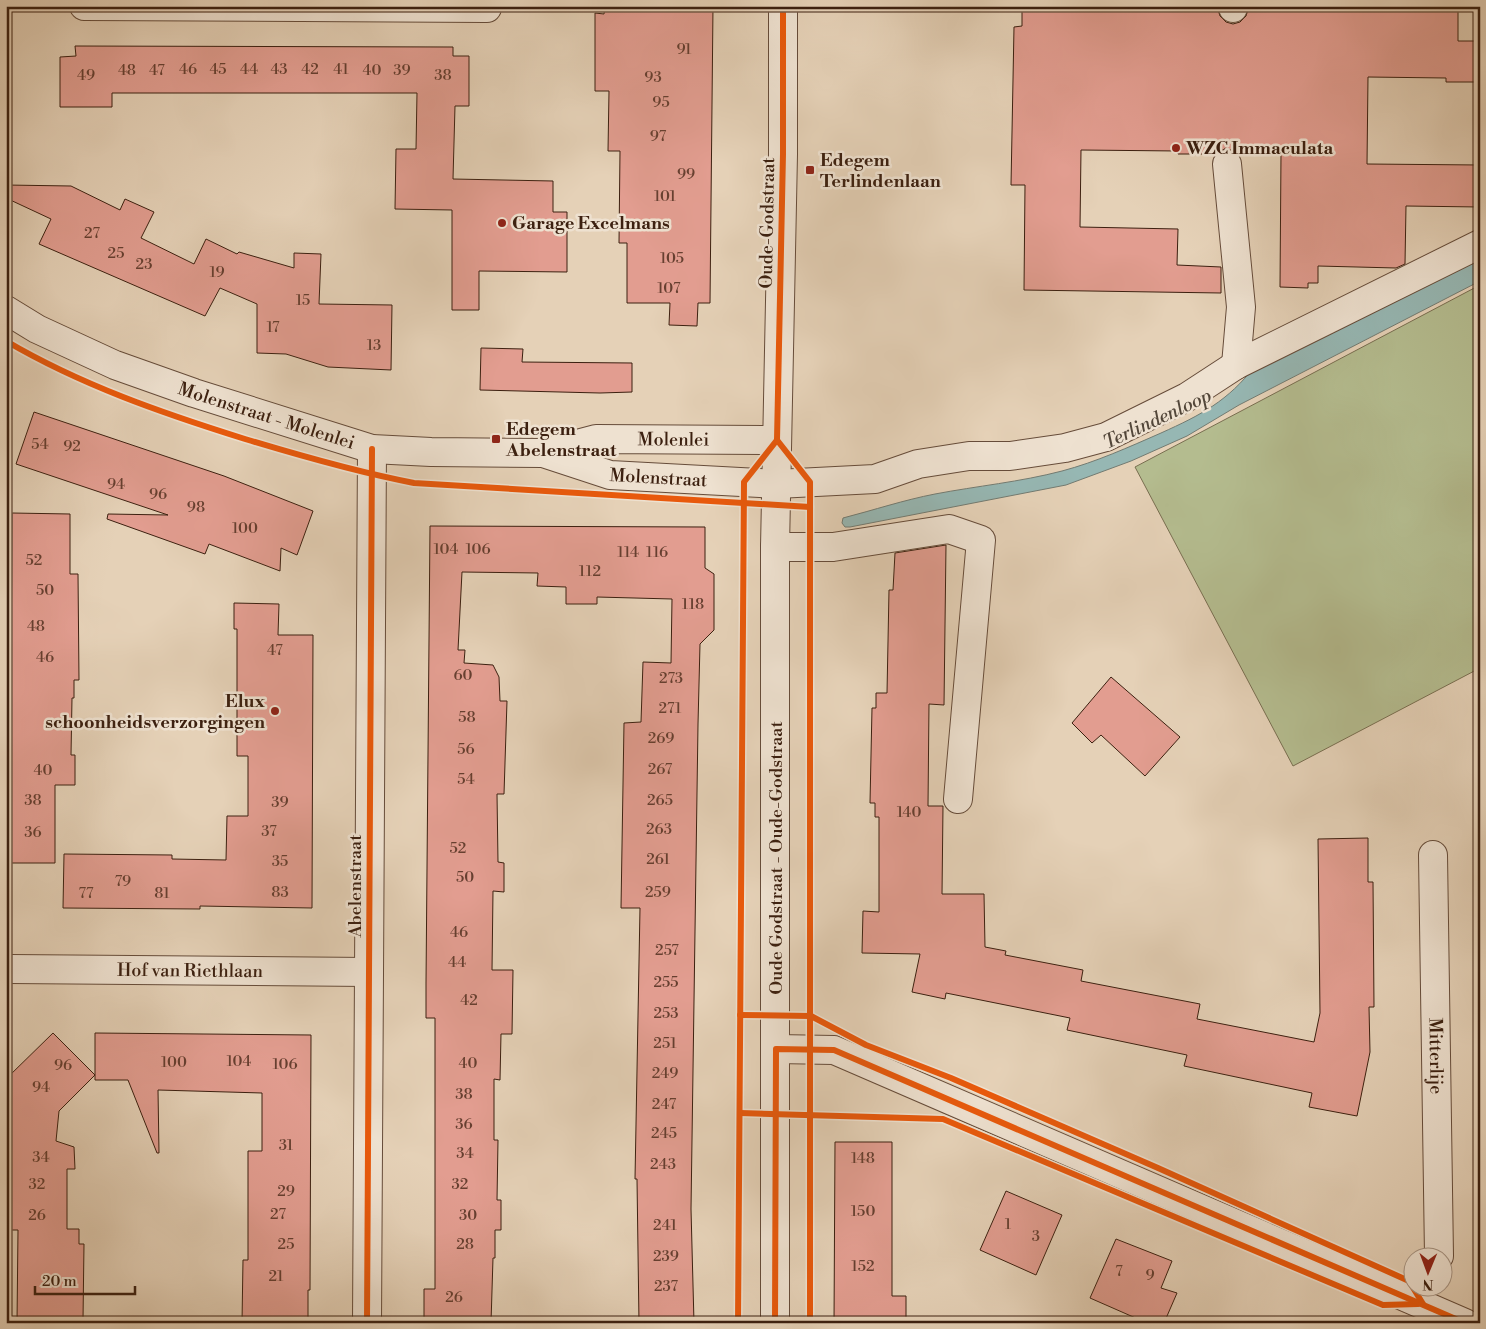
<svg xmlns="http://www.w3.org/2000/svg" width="1486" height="1329" font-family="'Libre Bodoni',serif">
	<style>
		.green { fill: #b4bc8f; stroke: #786e50 }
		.water { fill: #96b7b3; stroke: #727b72 }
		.building { fill: #e29d90; stroke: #3c2010 }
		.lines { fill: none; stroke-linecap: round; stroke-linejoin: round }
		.minor-casing { stroke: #664c3a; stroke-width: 30 }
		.minor { stroke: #eee1d0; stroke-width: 28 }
		.cycleway-casing { stroke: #eee1d0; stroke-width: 9 }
		.cycleway { stroke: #e8590c; stroke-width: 6 }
		.poi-dot { fill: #8f2418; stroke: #eee1d0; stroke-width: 2 }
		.labels { text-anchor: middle; stroke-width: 5; stroke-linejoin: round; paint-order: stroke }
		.number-label { font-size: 15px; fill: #663f30 }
		.poi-label { font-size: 18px; font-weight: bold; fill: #3c2010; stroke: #eee1d0; text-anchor: start }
		.street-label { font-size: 18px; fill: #3c2010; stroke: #eee1d0 }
		.water-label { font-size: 19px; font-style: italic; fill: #524639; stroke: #eee1d0 }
	</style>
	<rect width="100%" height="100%" fill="#e5d1b7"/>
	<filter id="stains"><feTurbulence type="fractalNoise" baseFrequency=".004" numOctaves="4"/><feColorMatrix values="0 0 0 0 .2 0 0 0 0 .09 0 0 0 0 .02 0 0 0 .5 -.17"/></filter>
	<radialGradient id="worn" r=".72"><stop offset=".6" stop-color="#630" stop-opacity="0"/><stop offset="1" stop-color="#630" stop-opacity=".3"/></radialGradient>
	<polygon class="green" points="1480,285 1480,668 1293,766 1135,467"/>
	<path class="water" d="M1480 256V281L1239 405 1187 436 1131 461 1066 485 850 527H845L842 523 843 518C874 510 904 500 935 494 977 486 1020 482 1062 471 1096 462 1129 447 1161 433 1201 415 1228 401 1255 366Z"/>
	<g class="building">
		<polygon points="605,6 713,6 710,303 698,303 697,326 669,325 670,303 627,303 627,243 619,243 620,151 608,151 609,91 595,91 595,13 604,14"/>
		<polygon points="1022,6 1217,6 1220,16 1226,22 1233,24 1240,22 1246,16 1249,6 1458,6 1458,41 1480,41 1480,82 1446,82 1446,78 1368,77 1367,164 1480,165 1480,207 1406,206 1405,264 1396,268 1318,266 1318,283 1308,283 1308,288 1280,287 1281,154 1239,154 1226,148 1216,154 1178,154 1178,151 1081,150 1080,227 1178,229 1177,265 1221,267 1221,293 1024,290 1025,185 1011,185 1014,27 1022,26"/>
		<polygon points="75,46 453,47 453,56 469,56 469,106 455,106 453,179 553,181 553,212 567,212 567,272 479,271 479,310 452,310 452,210 395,209 396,149 416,149 417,93 112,93 112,107 60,107 60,57 76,56"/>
		<polygon points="6,185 71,186 120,210 125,199 154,212 141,238 194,264 206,239 237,254 239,252 294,268 294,253 321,254 319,304 392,305 391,370 328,367 286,354 257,353 257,304 220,288 205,316 39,244 51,219 6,198"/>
		<polygon points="481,348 523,349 522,362 632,363 632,392 600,393 480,390"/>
		<polygon points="34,412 224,476 313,511 297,555 281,548 280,571 209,544 205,554 107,519 108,514 168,515 16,464"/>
		<polygon points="12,513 70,514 70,574 78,574 79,680 74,680 74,698 72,698 71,755 75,755 75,785 55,785 55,863 10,863"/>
		<polygon points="430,526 705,527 705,568 714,574 714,630 700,644 698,724 691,1209 694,1323 639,1323 637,1179 635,1179 640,908 621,908 624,723 641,722 643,662 671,663 672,599 597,597 597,604 566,604 566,587 537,586 538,573 462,572 458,650 465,650 464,663 493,665 499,677 500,701 507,701 504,794 497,794 498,862 504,863 504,892 493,891 492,970 513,970 512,1034 501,1034 500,1080 494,1079 494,1140 498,1140 497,1200 501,1200 501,1230 495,1230 495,1258 493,1258 491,1323 424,1323 424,1289 435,1289 435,1018 426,1018 426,983"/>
		<polygon points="946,545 944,705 929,704 928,806 943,806 942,894 984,894 985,947 1006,951 1005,955 1083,970 1081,981 1200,1004 1197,1019 1314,1042 1320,1013 1318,839 1368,838 1368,882 1373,882 1374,1007 1369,1007 1370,1052 1357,1116 1309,1107 1312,1093 1184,1066 1187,1055 1067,1030 1070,1018 946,993 945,999 912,992 920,954 862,953 863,911 879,912 879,817 875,817 875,803 870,803 872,708 876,708 876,693 887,693 889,590 893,590 895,553"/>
		<polygon points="234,603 279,604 278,635 313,635 312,908 200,906 200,909 63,908 64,854 172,855 172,859 226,860 227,816 248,816 248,756 237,756 237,629 234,629"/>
		<polygon points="1111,677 1180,737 1145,776 1101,735 1092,743 1072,723"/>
		<polygon points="53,1033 95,1075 59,1111 56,1141 74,1147 75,1169 67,1169 67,1229 79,1229 79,1244 84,1244 83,1320 74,1320 74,1323 17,1323 18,1230 7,1230 8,1077"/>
		<polygon points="95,1033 311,1035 310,1290 308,1290 308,1323 242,1323 243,1260 248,1260 248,1151 262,1151 262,1093 158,1090 159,1153 157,1153 128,1080 95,1080"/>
		<polygon points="835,1142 892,1142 892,1296 906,1296 906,1323 834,1323"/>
		<polygon points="1006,1191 1062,1215 1036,1275 980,1250"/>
		<polygon points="1116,1239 1172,1261 1161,1288 1177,1293 1164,1323 1147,1323 1090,1298"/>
	</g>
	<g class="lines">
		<defs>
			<g id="minor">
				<polyline points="84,6 487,8"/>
				<polyline points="1233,8 1233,6"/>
				<polyline points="1227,164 1241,307 1236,365"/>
				<path id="s1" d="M6 310 37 329 115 365 194 393 372 449 431 452 543 453 596 439 777 440"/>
				<path id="s2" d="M543 453 610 475 777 484 875 479 918 464 969 456H1010L1065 448 1106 437 1187 397 1236 365 1480 244"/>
				<polyline points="775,547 833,547 949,529 981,540 958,799"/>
				<path id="s3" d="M1433 855 1439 1256"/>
				<path id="s4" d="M10 969 369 972"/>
				<polyline points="776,1049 834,1050 1465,1323"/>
				<polyline points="367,1323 372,449"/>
				<polyline points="775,1323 775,547 783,154 783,6"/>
			</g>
		</defs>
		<use href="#minor" class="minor-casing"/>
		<use href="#minor" class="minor"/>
		<defs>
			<g id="cycleway">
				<path d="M6 341C81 385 162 413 245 439 301 456 356 472 414 483L810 507"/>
				<polyline points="777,440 810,482 810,1323"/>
				<polyline points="777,440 783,154 783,6"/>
				<polyline points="740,1015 811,1016 866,1045 951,1078 1158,1168 1409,1281 1423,1304"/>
				<polyline points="740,1113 943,1119 1383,1305 1418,1304"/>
				<polyline points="367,1323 372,449"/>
				<polyline points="738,1323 744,482 777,440"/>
				<polyline points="775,1323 776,1049 834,1050 1465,1323"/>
			</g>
		</defs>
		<use href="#cycleway" class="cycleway-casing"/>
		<use href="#cycleway" class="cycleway"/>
	</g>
	<g class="poi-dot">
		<circle cx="1176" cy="148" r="5"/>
		<rect x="805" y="165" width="10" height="10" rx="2.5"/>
		<circle cx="502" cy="223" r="5"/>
		<rect x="491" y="434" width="10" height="10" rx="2.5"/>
		<circle cx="275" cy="711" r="5"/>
	</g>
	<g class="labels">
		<g class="number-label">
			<text x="684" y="54">91</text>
			<text x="188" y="74">46</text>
			<text x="218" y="74">45</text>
			<text x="249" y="74">44</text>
			<text x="279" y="74">43</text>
			<text x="310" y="74">42</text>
			<text x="341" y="74">41</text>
			<text x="127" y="75">48</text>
			<text x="157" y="75">47</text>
			<text x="372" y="75">40</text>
			<text x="402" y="75">39</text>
			<text x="86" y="80">49</text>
			<text x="443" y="80">38</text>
			<text x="653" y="82">93</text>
			<text x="661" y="107">95</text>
			<text x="658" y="141">97</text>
			<text x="686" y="179">99</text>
			<text x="665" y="201">101</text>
			<text x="92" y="238">27</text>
			<text x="116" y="258">25</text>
			<text x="672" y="263">105</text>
			<text x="144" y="269">23</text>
			<text x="217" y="277">19</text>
			<text x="669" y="293">107</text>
			<text x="303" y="305">15</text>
			<text x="273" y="332">17</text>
			<text x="374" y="350">13</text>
			<text x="40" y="449">54</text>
			<text x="72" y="451">92</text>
			<text x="116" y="489">94</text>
			<text x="158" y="499">96</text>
			<text x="196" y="512">98</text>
			<text x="245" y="533">100</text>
			<text x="446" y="554">104</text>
			<text x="478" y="554">106</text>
			<text x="628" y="557">114</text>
			<text x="657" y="557">116</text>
			<text x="34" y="565">52</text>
			<text x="590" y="576">112</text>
			<text x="45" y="595">50</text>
			<text x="693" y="609">118</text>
			<text x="36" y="631">48</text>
			<text x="275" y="655">47</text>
			<text x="45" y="662">46</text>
			<text x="463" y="680">60</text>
			<text x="671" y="683">273</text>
			<text x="670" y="713">271</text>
			<text x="467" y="722">58</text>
			<text x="661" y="743">269</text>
			<text x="466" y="754">56</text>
			<text x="660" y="774">267</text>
			<text x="43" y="775">40</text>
			<text x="466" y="784">54</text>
			<text x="33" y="805">38</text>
			<text x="660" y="805">265</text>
			<text x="280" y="807">39</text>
			<text x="909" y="817">140</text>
			<text x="659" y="834">263</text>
			<text x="269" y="836">37</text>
			<text x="33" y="837">36</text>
			<text x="458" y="853">52</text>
			<text x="658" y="864">261</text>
			<text x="280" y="866">35</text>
			<text x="465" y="882">50</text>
			<text x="123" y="886">79</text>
			<text x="280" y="897">83</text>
			<text x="658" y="897">259</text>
			<text x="86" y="898">77</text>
			<text x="162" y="898">81</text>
			<text x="459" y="937">46</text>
			<text x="667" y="955">257</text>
			<text x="457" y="967">44</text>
			<text x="666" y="987">255</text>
			<text x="469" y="1005">42</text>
			<text x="666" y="1018">253</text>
			<text x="665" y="1048">251</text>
			<text x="239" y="1066">104</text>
			<text x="174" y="1067">100</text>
			<text x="468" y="1068">40</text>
			<text x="285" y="1069">106</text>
			<text x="63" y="1070">96</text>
			<text x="665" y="1078">249</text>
			<text x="41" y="1092">94</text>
			<text x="464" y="1099">38</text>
			<text x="664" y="1109">247</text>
			<text x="464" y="1129">36</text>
			<text x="664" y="1138">245</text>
			<text x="286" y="1150">31</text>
			<text x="465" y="1158">34</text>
			<text x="41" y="1162">34</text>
			<text x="863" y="1163">148</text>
			<text x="663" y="1169">243</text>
			<text x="37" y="1189">32</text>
			<text x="460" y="1189">32</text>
			<text x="286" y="1196">29</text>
			<text x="863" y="1216">150</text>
			<text x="278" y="1219">27</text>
			<text x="37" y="1220">26</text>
			<text x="468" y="1220">30</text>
			<text x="1008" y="1229">1</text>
			<text x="665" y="1230">241</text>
			<text x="1036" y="1241">3</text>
			<text x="286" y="1249">25</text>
			<text x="465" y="1249">28</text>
			<text x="666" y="1261">239</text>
			<text x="863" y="1271">152</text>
			<text x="1119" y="1276">7</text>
			<text x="1150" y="1280">9</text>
			<text x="276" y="1281">21</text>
			<text x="666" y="1291">237</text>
			<text x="454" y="1302">26</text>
		</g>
		<g class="poi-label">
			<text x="1186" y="154">WZC Immaculata</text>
			<text x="820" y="166">Edegem<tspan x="820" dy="21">Terlindenlaan</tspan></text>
			<text x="512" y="229">Garage Excelmans</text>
			<text x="506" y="435">Edegem<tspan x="506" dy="21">Abelenstraat</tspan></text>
			<text x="265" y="707" text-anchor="end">Elux<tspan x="265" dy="21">schoonheidsverzorgingen</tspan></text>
		</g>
		<g class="street-label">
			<text transform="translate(767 223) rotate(-89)" y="6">Oude-Godstraat</text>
			<text dy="6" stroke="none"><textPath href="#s1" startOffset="282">Molenstraat - Molenlei</textPath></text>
			<text dy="6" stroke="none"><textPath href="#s1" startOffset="696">Molenlei</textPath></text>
			<text dy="6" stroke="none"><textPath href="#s2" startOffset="119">Molenstraat</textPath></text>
			<text transform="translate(776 858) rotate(-90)" y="6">Oude Godstraat - Oude-Godstraat</text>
			<text transform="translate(355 886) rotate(-90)" y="6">Abelenstraat</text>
			<text dy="6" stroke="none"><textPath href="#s4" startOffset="180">Hof van Riethlaan</textPath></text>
			<text dy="6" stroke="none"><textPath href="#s3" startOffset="201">Mitterlije</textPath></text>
		</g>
		<g class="water-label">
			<text transform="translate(1157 418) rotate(-25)" y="7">Terlindenloop</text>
		</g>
	</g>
	<rect width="1486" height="1329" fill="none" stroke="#e5d1b7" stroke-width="25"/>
	<rect x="8" y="8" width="1471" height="1314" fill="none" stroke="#3c2010" stroke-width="2.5"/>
	<rect x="12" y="12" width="1461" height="1304" fill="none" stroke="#3c2010"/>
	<g transform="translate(1428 1272) rotate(181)"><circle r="24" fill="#eee1d0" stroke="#a79483"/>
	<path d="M0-4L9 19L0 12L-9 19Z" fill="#8f2418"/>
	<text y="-8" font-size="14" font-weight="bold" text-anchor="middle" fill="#3c2010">N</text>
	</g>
	<path d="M35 1286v8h100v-8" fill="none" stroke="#3c2010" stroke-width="2.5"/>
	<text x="42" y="1286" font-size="15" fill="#3c2010" stroke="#eee1d0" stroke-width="4" paint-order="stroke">20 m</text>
	<rect width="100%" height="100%" filter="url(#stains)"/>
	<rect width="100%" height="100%" fill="url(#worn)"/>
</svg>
